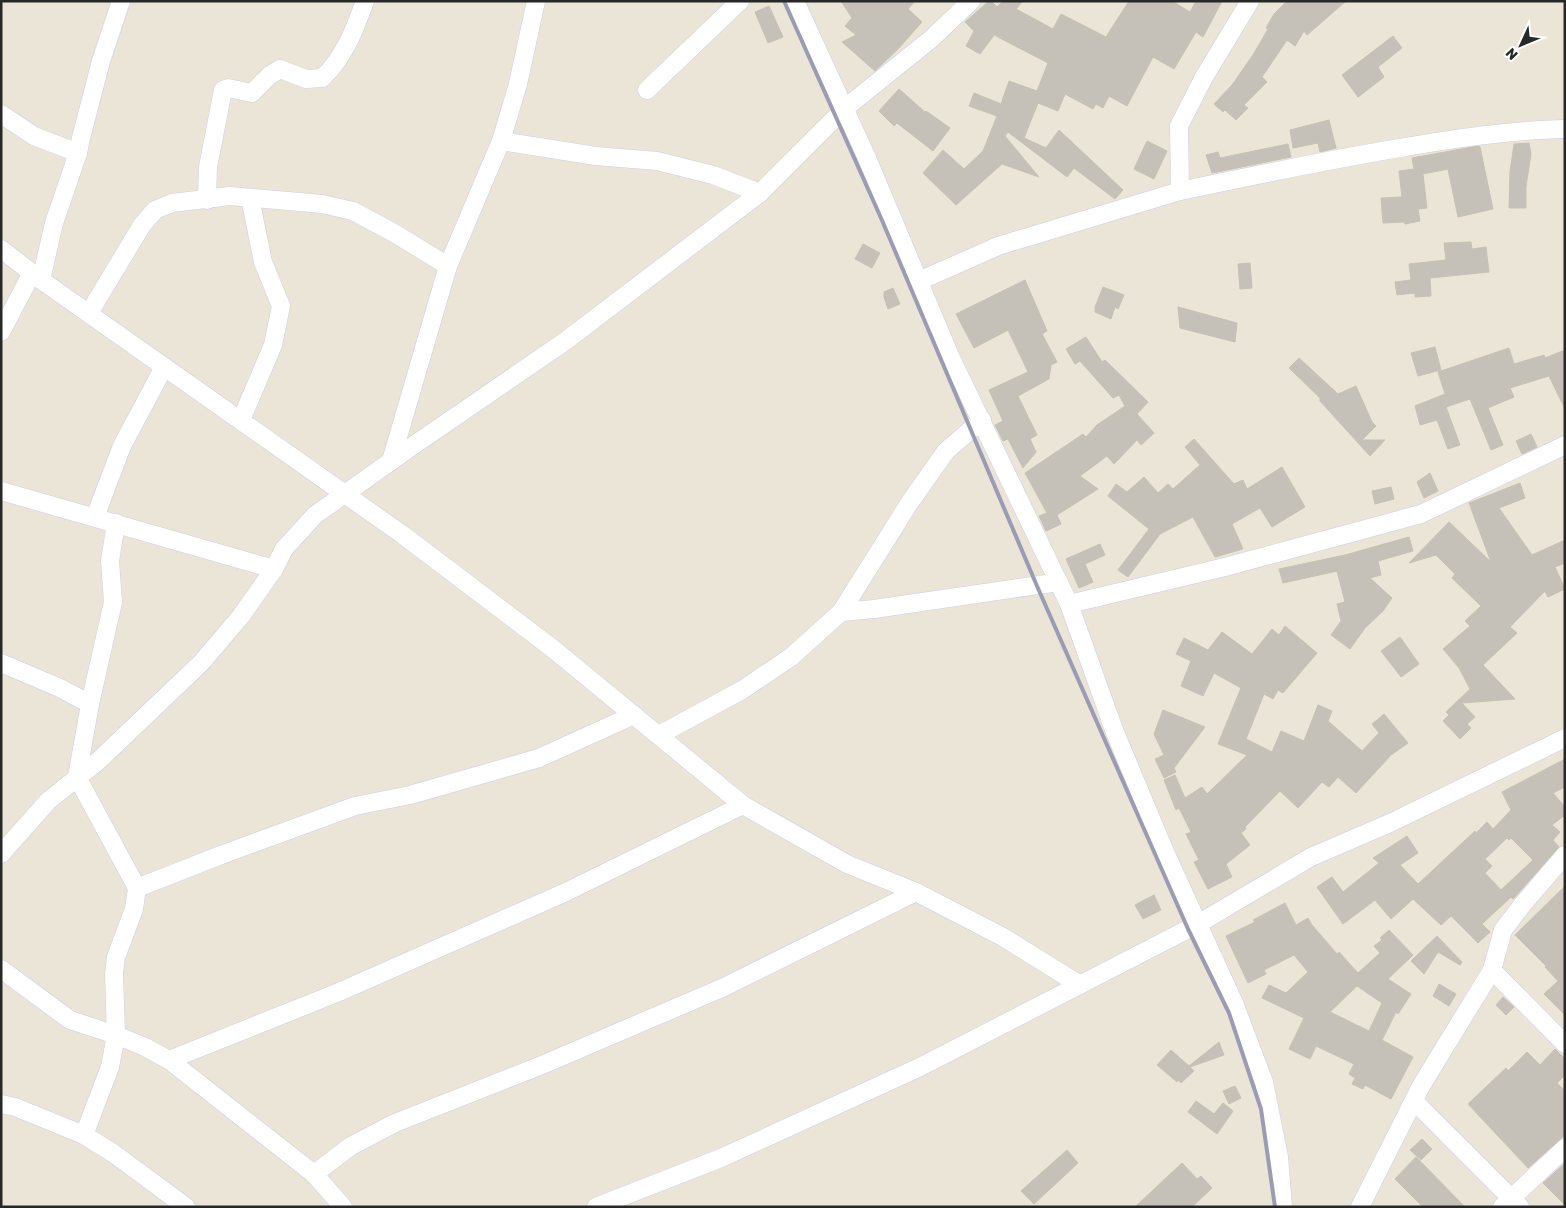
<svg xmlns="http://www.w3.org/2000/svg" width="1566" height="1208" font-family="Rubik,sans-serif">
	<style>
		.building { fill: #c6c1b8; stroke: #c6c1b2; fill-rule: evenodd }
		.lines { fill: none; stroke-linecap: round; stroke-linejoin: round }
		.minor-casing { stroke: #cdcfe2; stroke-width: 19 }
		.minor { stroke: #fff; stroke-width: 18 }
		.rail { stroke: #9b9cb3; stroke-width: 4 }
	</style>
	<rect width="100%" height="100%" fill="#ebe5d8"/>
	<g class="building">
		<polygon points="841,1 915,1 908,9 922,22 899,48 875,71 842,42 856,35 845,26 852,18"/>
		<polygon points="989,1 991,1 997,7 1003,1 1023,1 1016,9 1053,29 1061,14 1106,37 1129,1 1172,1 1190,12 1196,1 1222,1 1203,37 1196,32 1174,69 1153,57 1127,106 1109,96 1103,108 1096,104 1093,109 1065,94 1058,111 1038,103 1024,138 1046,148 1059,130 1123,190 1115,199 1074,168 1067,177 1008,132 1005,136 1039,177 1002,164 956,205 923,173 943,150 964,169 983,151 997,116 969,106 974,93 1001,104 1009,81 1037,91 1048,63 996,36 995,34 980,54 966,46 974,31 965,22"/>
		<polygon points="1287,1 1346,1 1307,35 1304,31 1295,46 1287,40 1262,77 1267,82 1244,105 1248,108 1236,120 1225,110 1223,112 1214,104 1232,85 1253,55 1268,29 1266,28 1274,14"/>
		<polygon points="769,6 783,37 768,43 755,12"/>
		<polygon points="1393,36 1402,48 1378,67 1384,77 1358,97 1342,75"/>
		<polygon points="899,89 925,112 926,111 950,128 933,151 897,123 894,126 879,111"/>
		<polygon points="1329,120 1336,148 1320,152 1318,143 1293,148 1290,130"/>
		<polygon points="1147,141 1167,151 1154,179 1134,169"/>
		<polygon points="1529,143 1531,154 1526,186 1526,208 1509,208 1510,172 1514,144"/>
		<polygon points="1288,144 1291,157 1212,173 1206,155 1218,152 1220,158"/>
		<polygon points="1478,146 1480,147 1493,209 1458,217 1448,169 1423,174 1427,208 1418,209 1420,221 1405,224 1404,222 1383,223 1381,198 1402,197 1399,171 1414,169 1412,158"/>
		<polygon points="1471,242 1472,249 1486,247 1489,272 1430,278 1431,296 1415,297 1415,293 1397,295 1395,282 1411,280 1409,264 1446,260 1444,243"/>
		<polygon points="863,244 880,253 872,268 855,259"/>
		<polygon points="1250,263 1252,288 1240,289 1238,264"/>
		<polygon points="1025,280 1047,331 1042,334 1057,362 1051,365 1049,379 1018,396 1037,435 1030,439 1036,452 1023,468 1008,439 1003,441 995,425 1003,421 989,390 1028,372 1008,330 974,348 956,314"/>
		<polygon points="1103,287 1124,295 1118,309 1115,307 1111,319 1095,312 1095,307"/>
		<polygon points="893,288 900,304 888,309 884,297 884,292"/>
		<polygon points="1178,307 1237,323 1235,342 1180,328"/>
		<polygon points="1086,337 1102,362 1105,360 1148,402 1137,414 1154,433 1141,445 1137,440 1114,464 1107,456 1080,476 1098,489 1057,515 1061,524 1046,531 1039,516 1047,513 1025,473 1083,434 1086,437 1097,425 1125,406 1119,395 1113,398 1080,361 1075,364 1066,349"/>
		<polygon points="1435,347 1441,370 1418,376 1411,353"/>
		<polygon points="1509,348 1514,364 1544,355 1545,358 1565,350 1565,409 1549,376 1510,388 1514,397 1488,408 1503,445 1491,450 1470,399 1446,407 1460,445 1448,449 1437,420 1420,425 1415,406 1445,394 1438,372"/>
		<polygon points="1299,358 1338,394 1356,386 1372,422 1376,426 1362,440 1385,440 1370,456 1320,401 1320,398 1289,368"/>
		<polygon points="1531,434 1537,447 1522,454 1516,441"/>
		<polygon points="1194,439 1234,484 1243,480 1247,489 1282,467 1305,507 1272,527 1260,508 1232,524 1243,549 1215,557 1193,517 1160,534 1128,577 1118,570 1149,529 1108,496 1116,484 1127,492 1144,477 1158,493 1168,484 1173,489 1200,465 1185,447"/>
		<polygon points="1430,473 1438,491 1424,498 1417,482"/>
		<polygon points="1520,483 1525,498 1499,508 1532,555 1565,540 1565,563 1555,567 1565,589 1548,597 1545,591 1510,627 1517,633 1483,665 1515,699 1462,703 1475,717 1467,724 1471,728 1460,739 1443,721 1449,715 1446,712 1470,689 1459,668 1443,649 1470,626 1465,621 1481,606 1452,578 1455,574 1436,555 1409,563 1449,522 1491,562 1469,503"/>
		<polygon points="1391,487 1394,499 1375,504 1372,491"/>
		<polygon points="1409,537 1413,551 1378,561 1381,575 1370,578 1392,598 1383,611 1365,628 1350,649 1331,635 1341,621 1337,604 1345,602 1337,571 1283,583 1279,569 1345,555"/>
		<polygon points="1100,544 1105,555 1085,564 1093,582 1079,588 1066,559"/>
		<polygon points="1285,626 1317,653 1283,693 1278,690 1273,699 1264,694 1246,739 1272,752 1281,731 1304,741 1318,705 1332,711 1328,721 1362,751 1379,733 1372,724 1384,714 1408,743 1391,755 1356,793 1338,777 1329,787 1322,782 1298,808 1280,791 1245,827 1246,829 1241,833 1250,845 1226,864 1232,877 1208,889 1194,862 1199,860 1186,834 1191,832 1179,808 1176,810 1164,780 1175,775 1185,798 1202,787 1207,794 1247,755 1218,744 1241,688 1214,673 1203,696 1181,686 1191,661 1176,654 1184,638 1208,650 1222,632 1252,654 1272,629 1279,635"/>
		<polygon points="1400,637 1419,664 1401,677 1381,651"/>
		<polygon points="1163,710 1205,727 1174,768 1176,772 1164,778 1155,759 1164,755 1154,734"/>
		<path d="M1565 759V787L1553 793 1565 807V815L1552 825 1560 832 1553 840 1559 847 1514 898 1513 899 1511 897 1482 924 1490 932 1478 943 1451 916 1441 925 1413 899 1391 919 1375 900 1343 924 1317 887 1332 877 1343 892 1379 863 1373 858 1407 836 1418 853 1400 865 1418 884 1475 831 1476 833 1487 822 1493 829 1511 810 1502 792ZM1507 838 1509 840 1511 838 1533 860 1501 890 1485 873 1492 866 1485 859Z"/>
		<polygon points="1565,886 1565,1015 1544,994 1558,981 1545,967 1546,966 1515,935"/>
		<polygon points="1154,895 1161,910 1143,919 1135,905"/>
		<path d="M1285 903 1296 925 1308 918 1312 925 1337 954 1339 952 1358 973 1380 953 1374 946 1382 940 1380 938 1389 930 1413 955 1388 979 1411 994 1398 1014 1396 1012 1382 1040 1413 1057 1391 1099 1365 1085 1363 1089 1352 1084 1355 1078 1349 1074 1354 1064 1316 1046 1310 1059 1289 1049 1304 1018 1262 998 1269 985 1286 993 1308 972 1294 955 1264 970 1266 974 1248 983 1226 936 1255 922 1253 920ZM1357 986 1382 1003 1369 1031 1330 1012Z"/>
		<polygon points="1437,936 1462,962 1460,965 1438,952 1424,974 1411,961"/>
		<polygon points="1439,984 1456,994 1449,1006 1433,996"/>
		<polygon points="1503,997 1514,1007 1506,1015 1496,1005"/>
		<polygon points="1219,1042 1224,1055 1190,1067 1194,1071 1181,1083 1178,1080 1177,1082 1157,1065 1171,1050 1189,1066"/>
		<polygon points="1555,1049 1565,1059 1565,1075 1557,1083 1565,1091 1565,1135 1528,1168 1468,1104 1506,1068 1508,1071 1527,1052 1540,1065"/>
		<polygon points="1235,1086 1241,1098 1229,1104 1223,1091"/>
		<polygon points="1196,1101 1214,1114 1223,1103 1233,1111 1217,1134 1188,1112"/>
		<polygon points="1422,1139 1432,1149 1421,1160 1410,1150"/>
		<polygon points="1067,1150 1078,1163 1034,1204 1021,1191"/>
		<polygon points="1416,1157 1465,1207 1423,1207 1395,1179"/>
		<polygon points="1182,1163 1197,1179 1201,1176 1212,1188 1192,1207 1135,1207"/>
		<polygon points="1565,1163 1565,1205 1543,1183"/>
	</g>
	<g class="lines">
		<defs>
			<g id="minor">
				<polyline points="795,1 867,158 950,356 1069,604 1114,730 1165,852 1234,1003 1264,1082 1279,1157 1283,1207"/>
				<polyline points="647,90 740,1"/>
				<polyline points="1,114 34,136 78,153"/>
				<polyline points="501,141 596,156 657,161 713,175 760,193"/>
				<path d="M1180 191C1251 176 1322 161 1394 149 1450 139 1508 130 1565 129"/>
				<path d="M207 200 208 167 223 90 228 88 252 93 270 75 280 69 306 79 322 78C344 58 355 29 365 1"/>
				<polyline points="1,249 41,280 403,535 552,648 743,805 847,864 916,892 1003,937 1080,985"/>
				<polyline points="41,280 54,223 78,153 81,138 101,61 121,1"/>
				<polyline points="919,281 998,246 1180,191 1179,126 1204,77 1250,1"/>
				<polyline points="89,313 142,225 155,210 172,203 230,196 322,204 353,211 394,233 448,266"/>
				<polyline points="1,332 32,273"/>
				<polyline points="241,420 273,345 281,306 263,262 250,198"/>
				<polyline points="391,461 448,266 501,141 518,84 536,1"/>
				<polyline points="1,491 274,569"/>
				<polyline points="95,517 122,446 164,367"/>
				<polyline points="1069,604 1225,567 1421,514 1565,445"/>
				<polyline points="841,612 874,609 1059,582"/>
				<polyline points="1,663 60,688 90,704"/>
				<polyline points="659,735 742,690 791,657 841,612 910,502 946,451 982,420"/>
				<polyline points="1,854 48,801 97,762 201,663 241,616 274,569 284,549 315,515 411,447 564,342 760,193 844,109 931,39 971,1"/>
				<polyline points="137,888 221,855 355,806 410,795 539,758 634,715"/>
				<polyline points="1,969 70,1020 116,1035 145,1047 169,1060 314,1174 343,1207"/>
				<polyline points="1492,970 1565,1044"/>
				<polyline points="169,1060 339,992 566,892 743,805"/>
				<polyline points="1414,1101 1520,1207"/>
				<polyline points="1,1104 15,1107 84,1135 113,1153 186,1207"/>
				<polyline points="84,1135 110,1067 116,1035 114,973 116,957 134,909 137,888 77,777 90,704 113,602 110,561 116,523"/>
				<polyline points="314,1174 351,1146 395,1123 542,1065 722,988 916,892"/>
				<polyline points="596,1207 721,1158 920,1067 1198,924 1311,857 1390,823 1565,738"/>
				<polyline points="1360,1207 1421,1086 1492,970 1503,930 1523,904 1565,855"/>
				<polyline points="1502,1207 1565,1148"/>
			</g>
		</defs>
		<use href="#minor" class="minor-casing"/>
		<use href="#minor" class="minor"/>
		<polyline class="rail" points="784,1 881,218 1037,586 1188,929 1229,1013 1261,1109 1275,1207"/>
	</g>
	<rect width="1566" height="1208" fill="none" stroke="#282828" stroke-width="5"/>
	<g transform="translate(1521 45) rotate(226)" stroke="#ffffff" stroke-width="4" paint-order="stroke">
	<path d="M0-4L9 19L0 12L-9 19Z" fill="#282828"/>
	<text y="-8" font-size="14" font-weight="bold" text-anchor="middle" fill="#282828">N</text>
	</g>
</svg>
